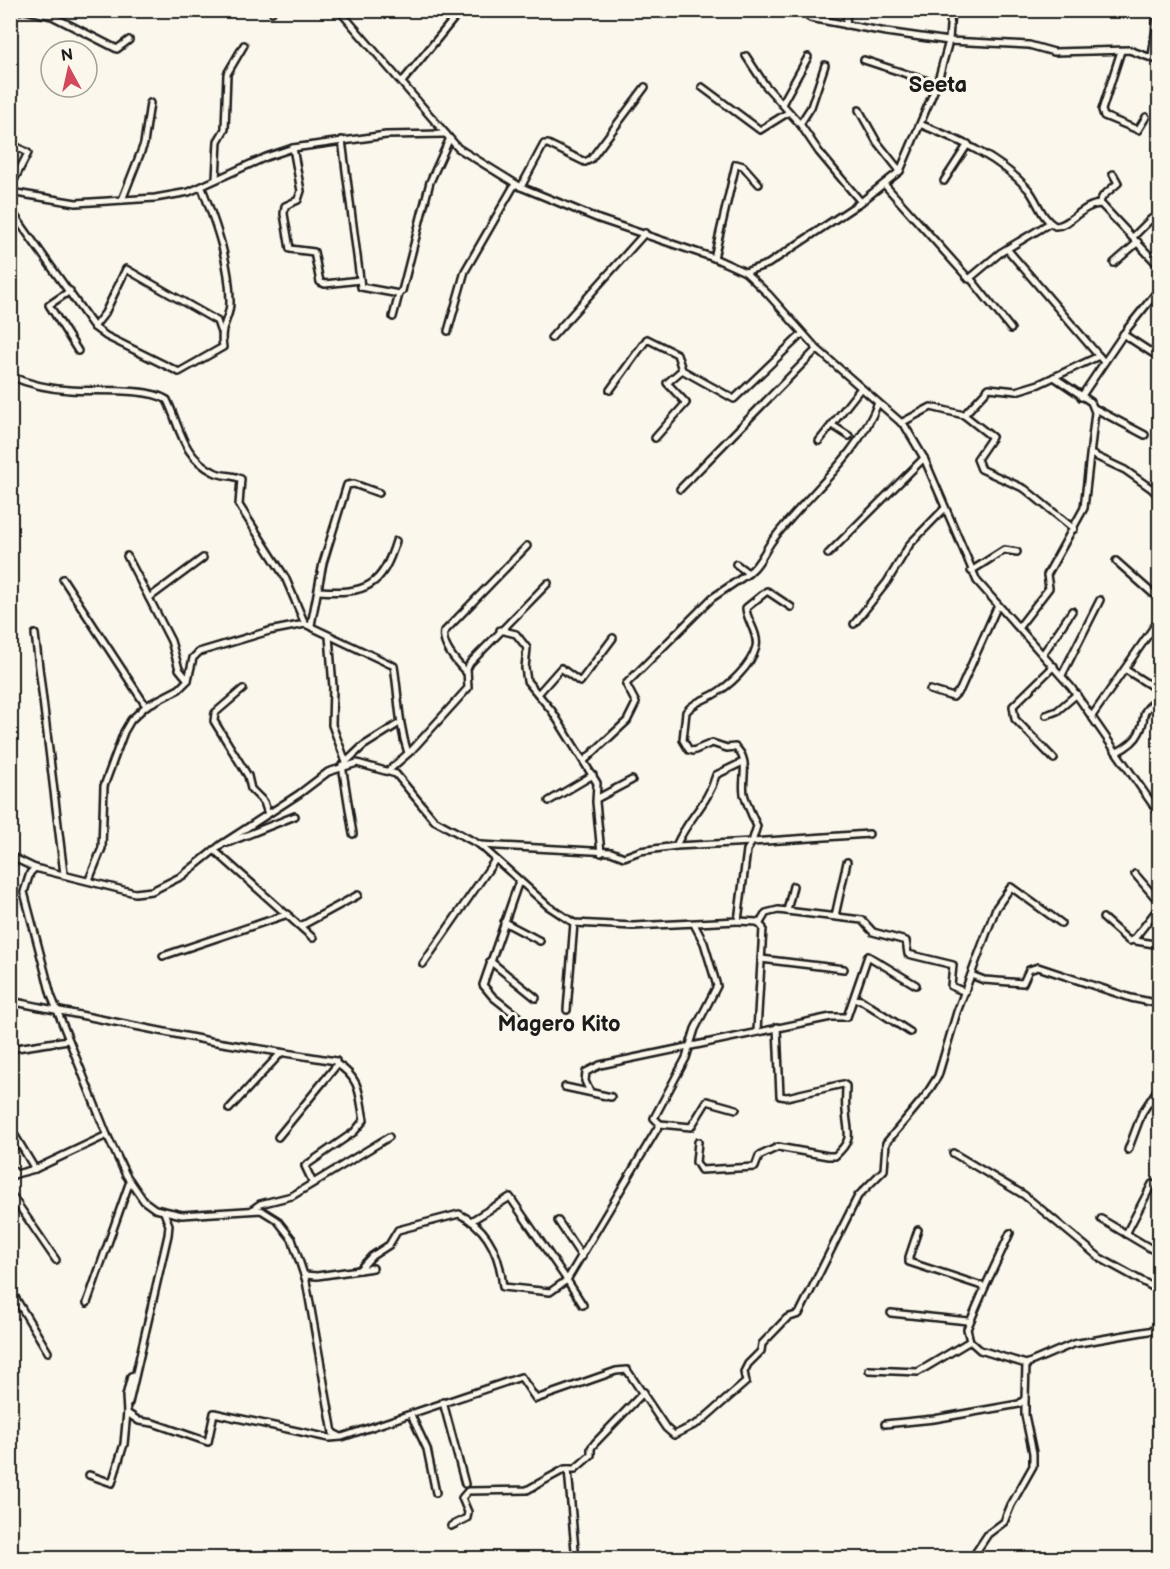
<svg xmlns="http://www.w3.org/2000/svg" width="1170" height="1569" font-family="'Balsamiq Sans',sans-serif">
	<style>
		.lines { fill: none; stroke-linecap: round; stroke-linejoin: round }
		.stream { stroke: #588692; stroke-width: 1.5 }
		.street-casing { stroke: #1c1c1c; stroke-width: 10 }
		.street { stroke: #fbf7ec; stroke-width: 5 }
		.labels { text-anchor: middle; stroke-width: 6; stroke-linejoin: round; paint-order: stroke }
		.quarter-label { font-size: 22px; font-weight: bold; fill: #1c1c1c; stroke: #fbf7ec }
	</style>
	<rect width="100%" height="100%" fill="#fbf7ec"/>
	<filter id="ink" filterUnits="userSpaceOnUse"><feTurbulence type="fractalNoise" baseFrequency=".0167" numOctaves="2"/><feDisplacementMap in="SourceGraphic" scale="12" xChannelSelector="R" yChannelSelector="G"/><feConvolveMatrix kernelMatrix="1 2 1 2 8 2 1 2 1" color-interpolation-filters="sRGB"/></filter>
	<g filter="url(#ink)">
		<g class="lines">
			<g class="stream">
				<polyline points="127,1558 132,1552 145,1551 183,1558"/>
				<polyline points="344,1558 360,1553"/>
			</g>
			<defs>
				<g id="street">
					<polyline points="25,10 52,16 117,49 129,40"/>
					<polyline points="339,10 458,148 521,187 599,219 714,258 745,272 768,294 817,349 905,426 924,458 977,581 1071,687 1160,815"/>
					<polyline points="10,12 23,10"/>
					<polyline points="272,12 273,10"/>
					<polyline points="810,18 886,32 949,41 1029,45 1054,52 1129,50 1160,61"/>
					<polyline points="846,25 847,10"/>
					<polyline points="1121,51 1102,110 1104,116 1138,130 1146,117"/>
					<polyline points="746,56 765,85 800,124 819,152 861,202"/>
					<polyline points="1152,57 1158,10"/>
					<polyline points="864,60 937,84"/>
					<polyline points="402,82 461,10"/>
					<polyline points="702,87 760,130 789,112"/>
					<polyline points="782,104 808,57"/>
					<polyline points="859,110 877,142 900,171"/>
					<polyline points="800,124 811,107 825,65"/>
					<path d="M922 125C959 140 1000 158 1028 189 1038 201 1041 218 1055 226 1069 227 1082 204 1101 204L1160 267"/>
					<polyline points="342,140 361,287 399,294 402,291 430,182 449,140"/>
					<polyline points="10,143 28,153 10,188"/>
					<polyline points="293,148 301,191 298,200 285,206 284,214 290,249 314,252 320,282 325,284 360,280"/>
					<polyline points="216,179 218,141 225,129 227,74 244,45"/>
					<polyline points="944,181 968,144"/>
					<polyline points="884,184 969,279 1000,253 1050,223"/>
					<polyline points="521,187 544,144 548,144 585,162 591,159 645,87"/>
					<polyline points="10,192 76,203 155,198 189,192 266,157 293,148 386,135 446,134"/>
					<polyline points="122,200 144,144 150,103"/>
					<polyline points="1099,203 1103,196 1118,183 1113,174"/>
					<path d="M10 209 94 327 106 336 179 372 223 347C219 324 230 321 230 302 230 263 216 224 202 188"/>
					<polyline points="1133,237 1151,219"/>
					<polyline points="1007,249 1104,362"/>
					<polyline points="714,258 736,164 743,166 759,184"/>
					<polyline points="1114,263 1138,242"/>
					<polyline points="745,272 768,264 861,202 900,171 937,84 949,41 951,10"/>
					<polyline points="971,279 1011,329"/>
					<polyline points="70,291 49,305 78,351"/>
					<polyline points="393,317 399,294"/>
					<polyline points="94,327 105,313 126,269 217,321 220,330"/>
					<polyline points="448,331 465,271 515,184"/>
					<polyline points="1123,334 1160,358"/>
					<polyline points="551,338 645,233"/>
					<path d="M10 376C29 384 49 389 70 390 93 392 148 387 167 400 181 429 182 456 214 472 223 477 232 474 241 479L239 505 285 577 305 624 269 631 199 652 193 658 188 680 179 689 146 706 131 720 124 732 104 786 102 848 89 880"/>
					<polyline points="610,390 647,339 677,354 682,370 734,399 802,334"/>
					<polyline points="1081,397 1127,329 1160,288"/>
					<polyline points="1094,408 1145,435"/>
					<polyline points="964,415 992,437 977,459 981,469 1025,489 1074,529"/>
					<polyline points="901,423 931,407 964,415 989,388 1016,391 1039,384 1099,356"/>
					<polyline points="832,425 849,436"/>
					<polyline points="655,438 686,403 667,383 682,370"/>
					<polyline points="819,441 861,388"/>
					<polyline points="1091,454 1125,470 1152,489 1160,479"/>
					<polyline points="680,489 817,349"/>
					<polyline points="1152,489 1160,498"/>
					<polyline points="828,554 924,458"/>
					<polyline points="127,556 149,598"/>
					<polyline points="1116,561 1160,600"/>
					<path d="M736 564 748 573C759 567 766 547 775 537 810 492 857 457 878 403"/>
					<polyline points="971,571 1004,550 1017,552"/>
					<polyline points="63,579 146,706"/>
					<path d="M319 591C366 594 382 587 396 541"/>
					<path d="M305 624 394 666C399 697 398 723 408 753"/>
					<polyline points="854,624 887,582 910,544 945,508"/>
					<polyline points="311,625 323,563 347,485 354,484 379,493"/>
					<polyline points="1019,627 1049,588 1047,575 1084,508 1095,412 1091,402 1054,377"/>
					<polyline points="500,630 516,634 527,648 525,668 527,681 552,711 597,783 596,802 601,853"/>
					<polyline points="35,634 64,874"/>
					<polyline points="329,636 333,687 332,725 346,762"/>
					<polyline points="1043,654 1072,611"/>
					<polyline points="1126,670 1153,687"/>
					<path d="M467 673C458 664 441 646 444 632L527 546"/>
					<polyline points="1062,675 1100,600"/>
					<polyline points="188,680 179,669 171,641 149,598 203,558"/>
					<polyline points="243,689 215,713 214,721 248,776 251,789 264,802 268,814"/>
					<polyline points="930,690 953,697 960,690 998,605"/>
					<polyline points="538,694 561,668 580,682 613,638"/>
					<polyline points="1046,715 1057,711 1077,694"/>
					<polyline points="1092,716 1160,618"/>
					<path d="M1117 752C1125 748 1135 742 1139 733 1149 715 1135 715 1160 698"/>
					<polyline points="1054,759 1015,719 1013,706 1054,666"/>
					<polyline points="584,761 627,721 636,703 626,684 712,598 749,573"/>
					<polyline points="346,762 363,746 398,724"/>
					<polyline points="342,765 353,834"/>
					<polyline points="388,771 412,750 468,688 467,669 470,663 548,583"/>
					<polyline points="598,798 632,780"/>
					<polyline points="549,801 593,775"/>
					<polyline points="227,843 295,816"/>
					<path d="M480 845 611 852 624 857 640 851 676 846C687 819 708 804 716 775L743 762"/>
					<path d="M676 846 752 842 757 826C752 816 747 804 744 794 741 778 751 760 735 747L727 748 712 743 693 751 689 750 683 740 686 712C693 703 703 700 713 695 729 686 751 666 756 647 759 633 746 620 746 608L767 591 791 607"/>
					<polyline points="214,850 313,938"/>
					<polyline points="10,856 35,868 135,893 152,891 182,876 222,844 299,794 328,772 357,763 396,774 434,820 480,845 548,906 574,923 633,926 738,921 747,850 752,842 869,834"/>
					<polyline points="35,868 30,873 24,892 51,995 107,1135 126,1175 144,1201 155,1209 182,1215 261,1210 277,1220 292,1239 306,1281 333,1433 339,1436"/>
					<polyline points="1135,874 1160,903"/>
					<polyline points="519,881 483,985 493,997 535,1030"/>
					<polyline points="1160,906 1134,939 1136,941 1160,945"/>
					<polyline points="787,911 793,886"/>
					<polyline points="835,916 847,862"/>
					<polyline points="1103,918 1129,941 1135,940"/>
					<polyline points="738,921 757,922 763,928 757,1031"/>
					<polyline points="504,922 540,941"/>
					<polyline points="760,923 766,913 778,910 862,920 873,932 906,941 908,954 953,965 951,986 965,992"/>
					<polyline points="694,924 704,943 717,986 695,1029 686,1058 654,1118 660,1124 691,1127 707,1101 736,1109"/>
					<polyline points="301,926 358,895"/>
					<polyline points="163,956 288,914"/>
					<polyline points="761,959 844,969"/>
					<polyline points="490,961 536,998"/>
					<polyline points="423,964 495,860"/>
					<polyline points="971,975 984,980 1023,983 1029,970 1038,967 1131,998 1160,1004"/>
					<polyline points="854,999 861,1000 910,1032"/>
					<polyline points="10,1001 210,1041 336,1061 336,1066 278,1137"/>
					<polyline points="567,1010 574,923"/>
					<polyline points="10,1049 68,1040"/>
					<polyline points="565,1087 611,1097"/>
					<polyline points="590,1092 585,1081 586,1072 600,1065 831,1017 847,1017 868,956 916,985"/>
					<polyline points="229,1109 281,1053"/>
					<polyline points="14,1134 35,1169"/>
					<path d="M698 1142 696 1162 701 1170 755 1167 759 1156 778 1147 828 1156H835C855 1138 847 1134 846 1111 845 1103 846 1094 846 1086L843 1084 787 1097 780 1096 777 1027"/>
					<polyline points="1128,1150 1142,1113 1159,1087"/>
					<polyline points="953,1153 1024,1195 1100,1258 1160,1291"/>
					<polyline points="10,1167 16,1174 10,1177"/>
					<polyline points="16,1174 35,1169 107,1135"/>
					<path d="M313 1183 305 1166 354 1132 364 1120C359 1094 361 1079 337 1064"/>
					<polyline points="10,1193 56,1260"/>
					<polyline points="253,1209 260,1204 292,1196 389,1137"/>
					<polyline points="1101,1219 1160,1254"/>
					<polyline points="471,1221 510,1197 567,1280 660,1124"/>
					<polyline points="558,1221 582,1257"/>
					<polyline points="918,1230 909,1257 909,1262 985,1287 967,1329 970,1341 980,1350 1026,1364 1073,1344 1160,1329"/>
					<polyline points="1126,1234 1152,1184"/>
					<path d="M359 1270 372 1256 389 1245 398 1230 459 1214C489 1228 500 1256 503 1287L550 1292 567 1280 583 1305"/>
					<polyline points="304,1275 317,1276 373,1268"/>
					<polyline points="985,1287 1010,1233"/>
					<polyline points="10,1289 48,1352"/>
					<polyline points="87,1303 130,1181"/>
					<polyline points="891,1313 968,1321"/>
					<polyline points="869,1370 918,1372 970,1341"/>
					<polyline points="131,1376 126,1396 127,1413 139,1421 153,1423 208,1442 214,1413 329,1438 342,1437 521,1377 536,1399 616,1371 627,1370 666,1428 674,1435 700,1422 746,1382 744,1372 748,1364 761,1351 762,1344 787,1318 799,1314 858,1196 884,1170 886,1143 926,1095 938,1076 957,1012 996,908 1011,887 1061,923"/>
					<polyline points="443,1402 465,1484"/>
					<polyline points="129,1403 168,1235 169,1225 164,1212"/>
					<polyline points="411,1415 427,1449 436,1493"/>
					<polyline points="885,1424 934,1419 1019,1404 1025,1399 1026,1364"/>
					<polyline points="568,1469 575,1550"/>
					<polyline points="89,1475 112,1483 124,1444 127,1412"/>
					<polyline points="451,1526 467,1518 468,1512 462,1498 468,1491 527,1490 565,1469 575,1469 591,1455 591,1448 595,1443 644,1392"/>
					<polyline points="972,1558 988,1534 1004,1522 1011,1505 1033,1466 1033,1453 1025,1415 1025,1399"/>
				</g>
			</defs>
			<use href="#street" class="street-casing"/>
			<use href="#street" class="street"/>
		</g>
	</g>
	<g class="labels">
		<g class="quarter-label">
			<text x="938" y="92">Seeta</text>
			<text x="559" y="1031">Magero Kito</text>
		</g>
	</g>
	<rect width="1170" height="1569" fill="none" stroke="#fbf7ec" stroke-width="36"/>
	<rect x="18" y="18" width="1134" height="1533" fill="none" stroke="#1c1c1c" stroke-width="2" filter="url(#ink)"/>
	<g transform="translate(69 69) rotate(352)"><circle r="28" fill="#fbf7ec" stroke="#a29f99" stroke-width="1.5"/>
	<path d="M0-4.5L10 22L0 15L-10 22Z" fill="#d1495b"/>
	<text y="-9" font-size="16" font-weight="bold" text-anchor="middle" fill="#1c1c1c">N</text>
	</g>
</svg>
